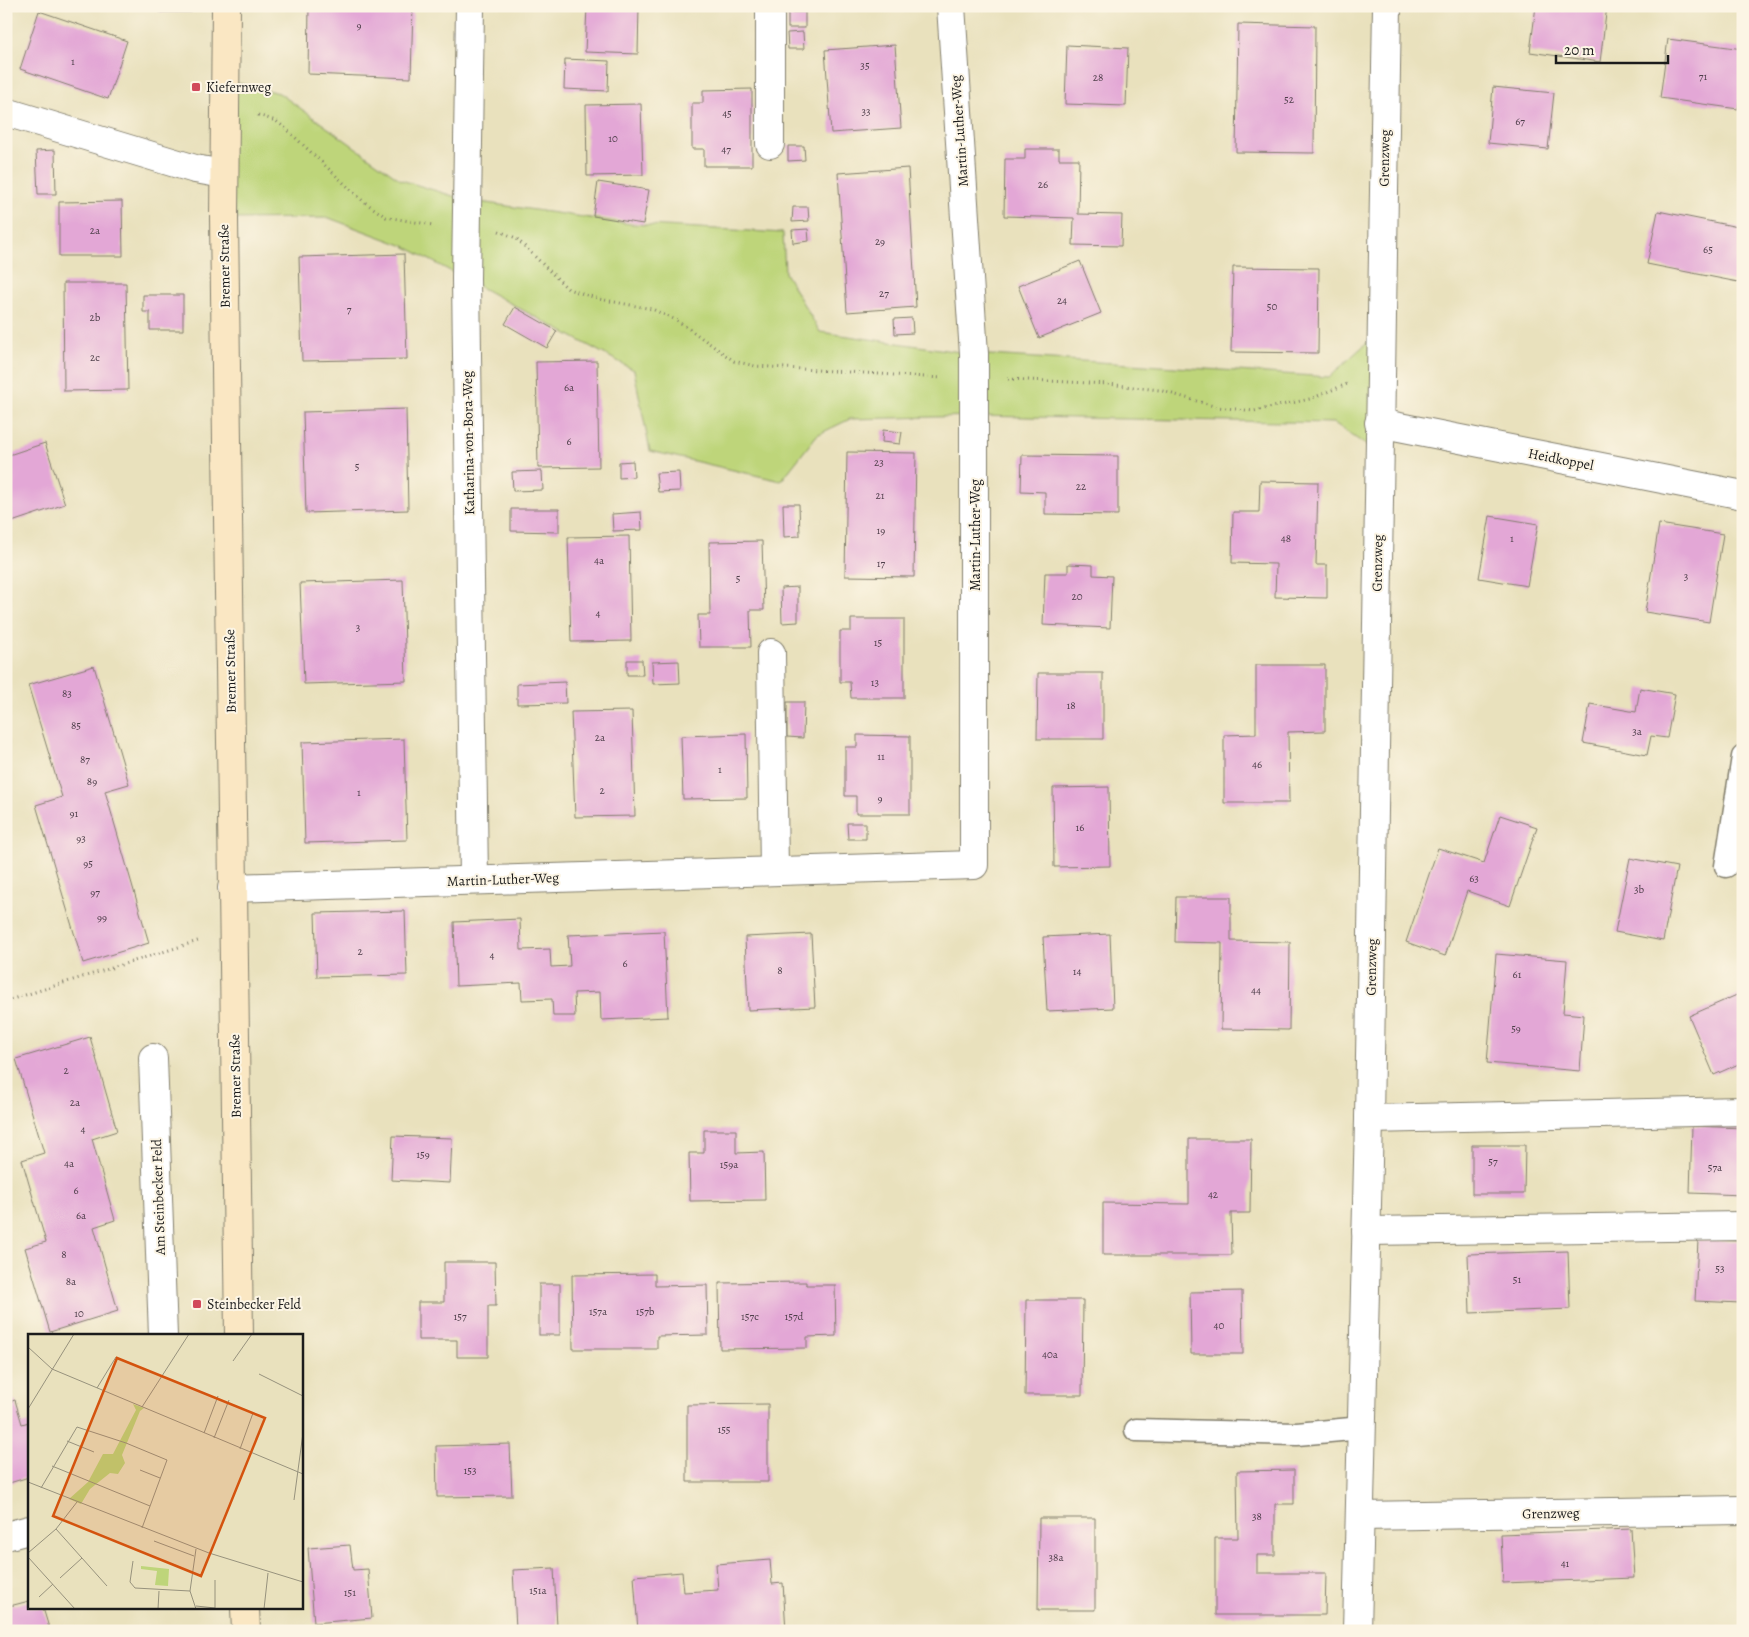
<svg xmlns="http://www.w3.org/2000/svg" width="1749" height="1637" font-family="Alegreya,serif">
	<style>
		.green { fill: #bed57a; stroke: #6d784b }
		.building { fill: #e3a7d6 }
		.lines { fill: none; stroke-linecap: round; stroke-linejoin: round }
		.lane-casing { stroke: #827e6c; stroke-width: 25 }
		.street-casing { stroke: #827e6c; stroke-width: 30 }
		.secondary-casing { stroke: #827e6c; stroke-width: 30 }
		.path { stroke: #827e6c; stroke-width: 3; stroke-dasharray: 1 4; stroke-linecap: butt }
		.lane { stroke: #fff; stroke-width: 22 }
		.street { stroke: #fff; stroke-width: 28 }
		.secondary { stroke: #fae7c3; stroke-width: 28 }
		.poi-dot { fill: #d1495b; stroke: #fcf5e5; stroke-width: 2 }
		.labels { text-anchor: middle; stroke-width: 4; stroke-linejoin: round; paint-order: stroke }
		.number-label { font-size: 11px; fill: #4e3f4a }
		.poi-label { font-size: 14px; fill: #1c1c1c; stroke: #fcf5e5; text-anchor: start }
		.street-label { font-size: 14px; fill: #1c1c1c; stroke: #fcf5e5 }
		.inset-road { fill: none; stroke: #97927d; stroke-width: 1 }
		.view { fill: #d4530e; fill-opacity: 0.15; stroke: #d4530e; stroke-width: 2.5 }
		.inset-edge { fill: none; stroke: #1c1c1c; stroke-width: 2.5 }
	</style>
	<rect width="100%" height="100%" fill="#fcf5e5"/>
	<filter id="ink" filterUnits="userSpaceOnUse"><feTurbulence type="fractalNoise" baseFrequency=".02" numOctaves="2"/><feDisplacementMap in="SourceGraphic" scale="10" xChannelSelector="R" yChannelSelector="G"/><feConvolveMatrix kernelMatrix="1 2 1 2 8 2 1 2 1" color-interpolation-filters="sRGB"/></filter>
	<filter id="wash" filterUnits="userSpaceOnUse"><feTurbulence type="fractalNoise" baseFrequency=".0096" numOctaves="4" result="noise"/><feDisplacementMap in="SourceGraphic" scale="20" xChannelSelector="R" yChannelSelector="G"/><feGaussianBlur stdDeviation="1.12" result="paint"/><feColorMatrix in="noise" values="0 0 0 0 0 0 0 0 0 0 0 0 0 0 0 0 0 1.4 0 .05"/><feComposite in="paint" operator="in"/></filter>
	<g filter="url(#wash)">
		<rect width="100%" height="100%" fill="#e9e1bd"/>
		<polygon class="green" points="225,80 279,93 401,180 466,200 631,224 783,233 785,273 820,332 974,354 1329,377 1381,330 1379,454 1334,423 975,416 850,419 817,435 781,481 650,451 634,370 404,246 329,218 224,219"/>
		<g id="blocks">
			<g class="building">
				<rect x="160" y="6" width="31" height="6"/>
				<polygon points="309,6 413,6 411,78 308,74"/>
				<polygon points="587,6 639,6 638,54 585,52"/>
				<polygon points="1536,6 1607,6 1600,62 1530,52"/>
				<polygon points="39,11 127,41 108,99 20,69"/>
				<rect x="788" y="12" width="17" height="16"/>
				<polygon points="1238,24 1315,26 1314,153 1236,152"/>
				<polygon points="803,32 804,49 788,49 787,33"/>
				<polygon points="1668,39 1743,49 1743,77 1738,109 1660,98"/>
				<polygon points="895,45 901,128 831,133 825,50"/>
				<polygon points="1067,45 1128,48 1126,106 1065,104"/>
				<polygon points="565,59 609,61 608,91 564,89"/>
				<polygon points="1493,87 1554,93 1548,149 1488,143"/>
				<polygon points="752,89 752,166 704,166 704,149 692,149 692,103 703,103 703,90"/>
				<polygon points="641,104 643,175 587,176 586,105"/>
				<polygon points="788,146 804,146 805,160 788,161"/>
				<polygon points="1025,149 1059,149 1059,159 1079,159 1078,214 1122,215 1121,246 1073,245 1074,218 1004,216 1005,159 1025,159"/>
				<polygon points="55,150 56,194 38,194 36,151"/>
				<polygon points="908,168 916,307 847,312 838,173"/>
				<polygon points="598,182 649,190 643,224 593,216"/>
				<polygon points="122,201 123,256 59,256 59,202"/>
				<polygon points="793,207 808,207 809,221 792,222"/>
				<polygon points="1658,211 1743,228 1743,283 1647,264"/>
				<polygon points="808,229 809,241 793,243 792,230"/>
				<polygon points="404,254 407,359 302,361 299,257"/>
				<polygon points="1080,261 1101,313 1039,338 1018,286"/>
				<polygon points="1233,267 1319,268 1318,353 1231,352"/>
				<polygon points="63,283 126,283 128,390 64,391"/>
				<polygon points="143,295 183,295 183,330 150,330 150,312 143,312"/>
				<polygon points="515,307 557,331 547,348 505,324"/>
				<polygon points="912,318 913,333 895,334 894,319"/>
				<polygon points="597,361 599,467 538,468 536,362"/>
				<polygon points="406,409 408,510 306,513 303,412"/>
				<polygon points="883,430 902,432 900,444 882,442"/>
				<polygon points="45,443 65,504 6,524 6,456"/>
				<polygon points="847,452 916,453 914,577 845,576"/>
				<polygon points="1022,455 1118,456 1118,515 1045,514 1045,492 1021,491"/>
				<polygon points="633,461 634,477 619,478 619,462"/>
				<polygon points="542,471 543,490 513,491 512,472"/>
				<polygon points="679,472 680,491 658,492 656,473"/>
				<polygon points="1260,481 1318,482 1316,565 1327,565 1327,598 1275,597 1276,564 1232,563 1233,512 1259,512"/>
				<polygon points="783,504 799,504 800,536 784,537"/>
				<polygon points="511,509 559,509 559,532 511,531"/>
				<polygon points="641,512 642,530 613,531 612,514"/>
				<polygon points="1490,516 1538,524 1527,586 1479,578"/>
				<polygon points="1659,524 1723,534 1709,622 1645,612"/>
				<polygon points="629,536 631,641 571,642 568,537"/>
				<polygon points="762,541 764,610 750,610 751,647 699,647 698,615 710,615 709,542"/>
				<polygon points="1068,564 1093,565 1093,575 1112,576 1110,628 1043,625 1045,573 1068,573"/>
				<polygon points="403,580 406,681 304,684 300,583"/>
				<polygon points="798,587 798,622 782,623 781,588"/>
				<polygon points="851,619 904,619 904,698 851,698 850,682 840,682 840,631 851,631"/>
				<polygon points="627,660 642,660 643,675 627,675"/>
				<polygon points="679,661 680,683 653,684 652,662"/>
				<polygon points="1256,665 1325,665 1325,731 1288,732 1289,803 1224,803 1224,735 1256,734"/>
				<polygon points="94,666 129,784 105,791 149,943 83,963 36,805 62,797 28,685"/>
				<polygon points="1038,673 1103,673 1103,739 1037,739"/>
				<polygon points="565,682 566,703 517,704 517,684"/>
				<polygon points="1640,688 1675,694 1667,738 1651,736 1647,755 1583,743 1590,704 1636,712"/>
				<polygon points="787,702 804,702 803,738 787,737"/>
				<polygon points="632,711 635,816 575,817 571,712"/>
				<polygon points="746,734 747,798 683,799 681,736"/>
				<polygon points="857,735 910,736 910,814 856,814 856,796 845,796 845,747 857,747"/>
				<polygon points="404,739 407,840 305,843 302,742"/>
				<polygon points="1109,787 1110,866 1054,867 1053,788"/>
				<polygon points="1500,815 1537,827 1510,906 1467,891 1445,956 1406,942 1438,848 1484,863"/>
				<polygon points="847,823 866,823 866,839 848,839"/>
				<polygon points="1630,858 1677,867 1663,941 1615,932"/>
				<polygon points="1176,897 1231,897 1231,941 1290,942 1289,1030 1221,1029 1222,943 1175,942"/>
				<polygon points="405,911 407,975 317,977 315,913"/>
				<polygon points="520,919 521,950 550,949 551,967 570,966 568,935 664,931 668,1017 601,1020 600,992 574,993 575,1016 553,1016 552,999 522,1000 521,983 456,986 454,922"/>
				<polygon points="811,934 815,1007 748,1010 745,937"/>
				<polygon points="1110,934 1113,1008 1047,1011 1043,937"/>
				<polygon points="1496,954 1567,960 1563,1013 1584,1015 1580,1071 1487,1063"/>
				<polygon points="1739,994 1743,1004 1743,1062 1714,1075 1689,1016"/>
				<polygon points="90,1037 117,1131 92,1139 115,1220 94,1227 118,1311 50,1332 25,1248 46,1242 22,1160 44,1153 16,1059"/>
				<polygon points="1692,1126 1743,1128 1743,1195 1690,1193"/>
				<polygon points="704,1130 736,1130 736,1153 764,1152 765,1200 690,1201 689,1153 704,1153"/>
				<polygon points="393,1136 452,1138 450,1183 391,1180"/>
				<polygon points="1189,1139 1251,1139 1250,1213 1231,1213 1232,1255 1103,1255 1103,1203 1189,1204"/>
				<polygon points="1472,1145 1525,1145 1524,1194 1472,1194"/>
				<polygon points="1698,1240 1743,1241 1741,1303 1695,1301"/>
				<polygon points="1568,1251 1570,1309 1470,1313 1468,1254"/>
				<polygon points="444,1262 495,1262 496,1306 488,1306 488,1357 457,1357 457,1340 418,1340 418,1302 444,1302"/>
				<polygon points="655,1274 655,1286 707,1285 708,1335 657,1336 657,1349 573,1349 572,1275"/>
				<polygon points="806,1282 806,1285 835,1285 836,1336 807,1337 807,1348 720,1349 719,1283"/>
				<rect x="539" y="1284" width="21" height="51"/>
				<polygon points="1242,1291 1243,1354 1191,1354 1190,1292"/>
				<polygon points="1026,1300 1083,1300 1082,1395 1025,1395"/>
				<polygon points="15,1400 22,1424 29,1422 29,1477 6,1484 6,1403"/>
				<polygon points="768,1404 768,1482 687,1482 687,1405"/>
				<polygon points="510,1444 512,1496 437,1497 436,1446"/>
				<polygon points="1294,1470 1294,1504 1275,1504 1275,1555 1257,1555 1257,1573 1326,1573 1325,1615 1215,1615 1215,1538 1238,1538 1237,1471"/>
				<polygon points="1039,1518 1095,1518 1095,1610 1038,1610"/>
				<polygon points="1631,1529 1634,1578 1503,1583 1501,1534"/>
				<polygon points="350,1545 353,1570 368,1569 372,1618 314,1623 308,1548"/>
				<polygon points="770,1560 772,1584 783,1583 786,1631 638,1631 634,1576 682,1572 684,1592 718,1590 716,1564"/>
				<polygon points="554,1568 557,1627 516,1629 513,1570"/>
				<polygon points="29,1601 29,1608 43,1608 50,1631 6,1631 6,1607"/>
			</g>
		</g>
	</g>
	<g filter="url(#ink)">
		<use href="#blocks" fill-opacity="0" stroke="#827e6c" stroke-width="1"/>
		<g class="lines">
			<defs>
				<g id="lane">
					<polyline points="1726,866 1743,757"/>
					<polyline points="1136,1430 1297,1434 1362,1428"/>
				</g>
				<g id="street">
					<polyline points="470,6 466,279 474,880"/>
					<polyline points="770,6 770,144"/>
					<polyline points="6,112 195,169 224,174"/>
					<polyline points="1379,423 1743,495"/>
					<polyline points="771,653 774,871"/>
					<polyline points="232,888 974,865 974,354 951,6"/>
					<polyline points="153,1058 163,1336"/>
					<polyline points="1369,1119 1743,1111"/>
					<polyline points="1366,1231 1743,1226"/>
					<polyline points="1360,1516 1743,1510"/>
					<polyline points="6,1536 29,1530"/>
					<polyline points="1357,1631 1369,1119 1387,6"/>
				</g>
				<g id="secondary">
					<polyline points="226,6 224,219 239,1336"/>
					<polyline points="245,1608 246,1631"/>
				</g>
			</defs>
			<use href="#lane" class="lane-casing"/>
			<use href="#street" class="street-casing"/>
			<use href="#secondary" class="secondary-casing"/>
			<g class="path">
				<polyline points="258,115 276,121 284,127 363,201 386,217 433,225"/>
				<polyline points="499,231 516,238 568,289 599,299 652,309 678,321 734,361 755,366 941,378"/>
				<polyline points="1008,379 1108,384 1159,390 1217,407 1254,411 1310,399 1347,384"/>
				<polyline points="6,1001 201,940"/>
			</g>
			<use href="#lane" class="lane"/>
			<use href="#street" class="street"/>
			<use href="#secondary" class="secondary"/>
		</g>
	</g>
	<g class="poi-dot">
		<rect x="191" y="82" width="10" height="10" rx="2.5"/>
		<rect x="192" y="1299" width="10" height="10" rx="2.5"/>
	</g>
	<g class="labels">
		<g class="number-label">
			<text x="359" y="29">9</text>
			<text x="73" y="65">1</text>
			<text x="865" y="69">35</text>
			<text x="1703" y="80">71</text>
			<text x="1098" y="81">28</text>
			<text x="1289" y="103">52</text>
			<text x="866" y="115">33</text>
			<text x="727" y="117">45</text>
			<text x="1520" y="125">67</text>
			<text x="613" y="142">10</text>
			<text x="726" y="153">47</text>
			<text x="1043" y="188">26</text>
			<text x="95" y="234">2a</text>
			<text x="880" y="245">29</text>
			<text x="1708" y="253">65</text>
			<text x="884" y="297">27</text>
			<text x="1062" y="304">24</text>
			<text x="1272" y="310">50</text>
			<text x="349" y="313">7</text>
			<text x="95" y="321">2b</text>
			<text x="95" y="361">2c</text>
			<text x="569" y="391">6a</text>
			<text x="569" y="445">6</text>
			<text x="879" y="466">23</text>
			<text x="357" y="470">5</text>
			<text x="1081" y="490">22</text>
			<text x="880" y="499">21</text>
			<text x="881" y="534">19</text>
			<text x="1286" y="542">48</text>
			<text x="1512" y="542">1</text>
			<text x="599" y="564">4a</text>
			<text x="881" y="567">17</text>
			<text x="1686" y="580">3</text>
			<text x="738" y="582">5</text>
			<text x="1077" y="600">20</text>
			<text x="598" y="617">4</text>
			<text x="358" y="631">3</text>
			<text x="878" y="646">15</text>
			<text x="875" y="686">13</text>
			<text x="67" y="697">83</text>
			<text x="1071" y="709">18</text>
			<text x="76" y="729">85</text>
			<text x="1637" y="735">3a</text>
			<text x="600" y="741">2a</text>
			<text x="881" y="760">11</text>
			<text x="85" y="763">87</text>
			<text x="1257" y="768">46</text>
			<text x="720" y="773">1</text>
			<text x="92" y="785">89</text>
			<text x="602" y="794">2</text>
			<text x="359" y="796">1</text>
			<text x="880" y="802">9</text>
			<text x="74" y="817">91</text>
			<text x="1080" y="831">16</text>
			<text x="81" y="842">93</text>
			<text x="88" y="867">95</text>
			<text x="1474" y="882">63</text>
			<text x="1639" y="893">3b</text>
			<text x="95" y="896">97</text>
			<text x="102" y="921">99</text>
			<text x="360" y="955">2</text>
			<text x="492" y="959">4</text>
			<text x="625" y="967">6</text>
			<text x="780" y="974">8</text>
			<text x="1077" y="975">14</text>
			<text x="1517" y="978">61</text>
			<text x="1256" y="994">44</text>
			<text x="1516" y="1032">59</text>
			<text x="66" y="1074">2</text>
			<text x="75" y="1106">2a</text>
			<text x="83" y="1133">4</text>
			<text x="423" y="1158">159</text>
			<text x="1493" y="1165">57</text>
			<text x="69" y="1167">4a</text>
			<text x="729" y="1168">159a</text>
			<text x="1715" y="1171">57a</text>
			<text x="76" y="1194">6</text>
			<text x="1213" y="1198">42</text>
			<text x="81" y="1219">6a</text>
			<text x="64" y="1258">8</text>
			<text x="1720" y="1272">53</text>
			<text x="1517" y="1283">51</text>
			<text x="71" y="1285">8a</text>
			<text x="598" y="1315">157a</text>
			<text x="645" y="1315">157b</text>
			<text x="79" y="1317">10</text>
			<text x="460" y="1320">157</text>
			<text x="750" y="1320">157c</text>
			<text x="794" y="1320">157d</text>
			<text x="1219" y="1329">40</text>
			<text x="1050" y="1358">40a</text>
			<text x="724" y="1433">155</text>
			<text x="470" y="1474">153</text>
			<text x="1257" y="1520">38</text>
			<text x="1056" y="1561">38a</text>
			<text x="1565" y="1567">41</text>
			<text x="538" y="1594">151a</text>
			<text x="350" y="1596">151</text>
		</g>
		<g class="poi-label">
			<text x="206" y="92">Kiefernweg</text>
			<text x="207" y="1309">Steinbecker Feld</text>
		</g>
		<g class="street-label">
			<text transform="translate(959 131) rotate(-94)" y="5">Martin-Luther-Weg</text>
			<text transform="translate(1384 158) rotate(-89)" y="5">Grenzweg</text>
			<text transform="translate(224 266) rotate(-91)" y="5">Bremer Straße</text>
			<text transform="translate(468 443) rotate(-91)" y="5">Katharina-von-Bora-Weg</text>
			<text transform="translate(1561 459) rotate(11)" y="5">Heidkoppel</text>
			<text transform="translate(975 535) rotate(-90)" y="5">Martin-Luther-Weg</text>
			<text transform="translate(1377 563) rotate(-89)" y="5">Grenzweg</text>
			<text transform="translate(230 671) rotate(-91)" y="5">Bremer Straße</text>
			<text transform="translate(503 879) rotate(-2)" y="5">Martin-Luther-Weg</text>
			<text transform="translate(1371 967) rotate(-89)" y="5">Grenzweg</text>
			<text transform="translate(235 1076) rotate(-91)" y="5">Bremer Straße</text>
			<text transform="translate(158 1197) rotate(-92)" y="5">Am Steinbecker Feld</text>
			<text transform="translate(1551 1513) rotate(-1)" y="5">Grenzweg</text>
		</g>
	</g>
	<g transform="translate(28 1334)">
		<rect width="275" height="275" fill="#e9e1bd"/>
		<path d="M105 70 116 74 112 77 94 121 97 129 90 140 82 139 62 155 53 170 41 165 60 148 75 120H85L108 76ZM113 232 141 235 140 252 127 251 129 237 113 235Z" fill="#bed57a"/>
		<path class="inset-road" d="M0 13 24 35 275 140M205 27 224 0M231 40 275 62M69 54 88 23M114 73 161 0M0 75 46 0M176 99 190 62M186 104 201 66M39 107 66 118M212 115 225 79M24 132 122 172M112 136 132 144M0 148 181 219 275 248M13 154 49 93 98 109 139 126 114 194M266 166 275 99M28 195 79 252M126 207 166 222M0 219 28 195 49 168M0 223 47 275M105 227 102 248 107 254 162 257M32 244 54 224M11 263 25 250M168 272 187 274V246M130 275 131 257M168 275 162 257 168 215M236 275 240 239"/>
		<path class="view" d="M89 24 237 84 173 242 25 182Z"/>
		<rect width="275" height="275" class="inset-edge"/>
	</g>
	<rect width="1749" height="1637" fill="none" stroke="#fcf5e5" stroke-width="25"/>
	<path d="M1556 55v8h112v-8" fill="none" stroke="#1c1c1c" stroke-width="2.5"/>
	<text x="1564" y="55" font-size="15" fill="#1c1c1c" stroke="#fcf5e5" stroke-width="4" paint-order="stroke">20 m</text>
</svg>
